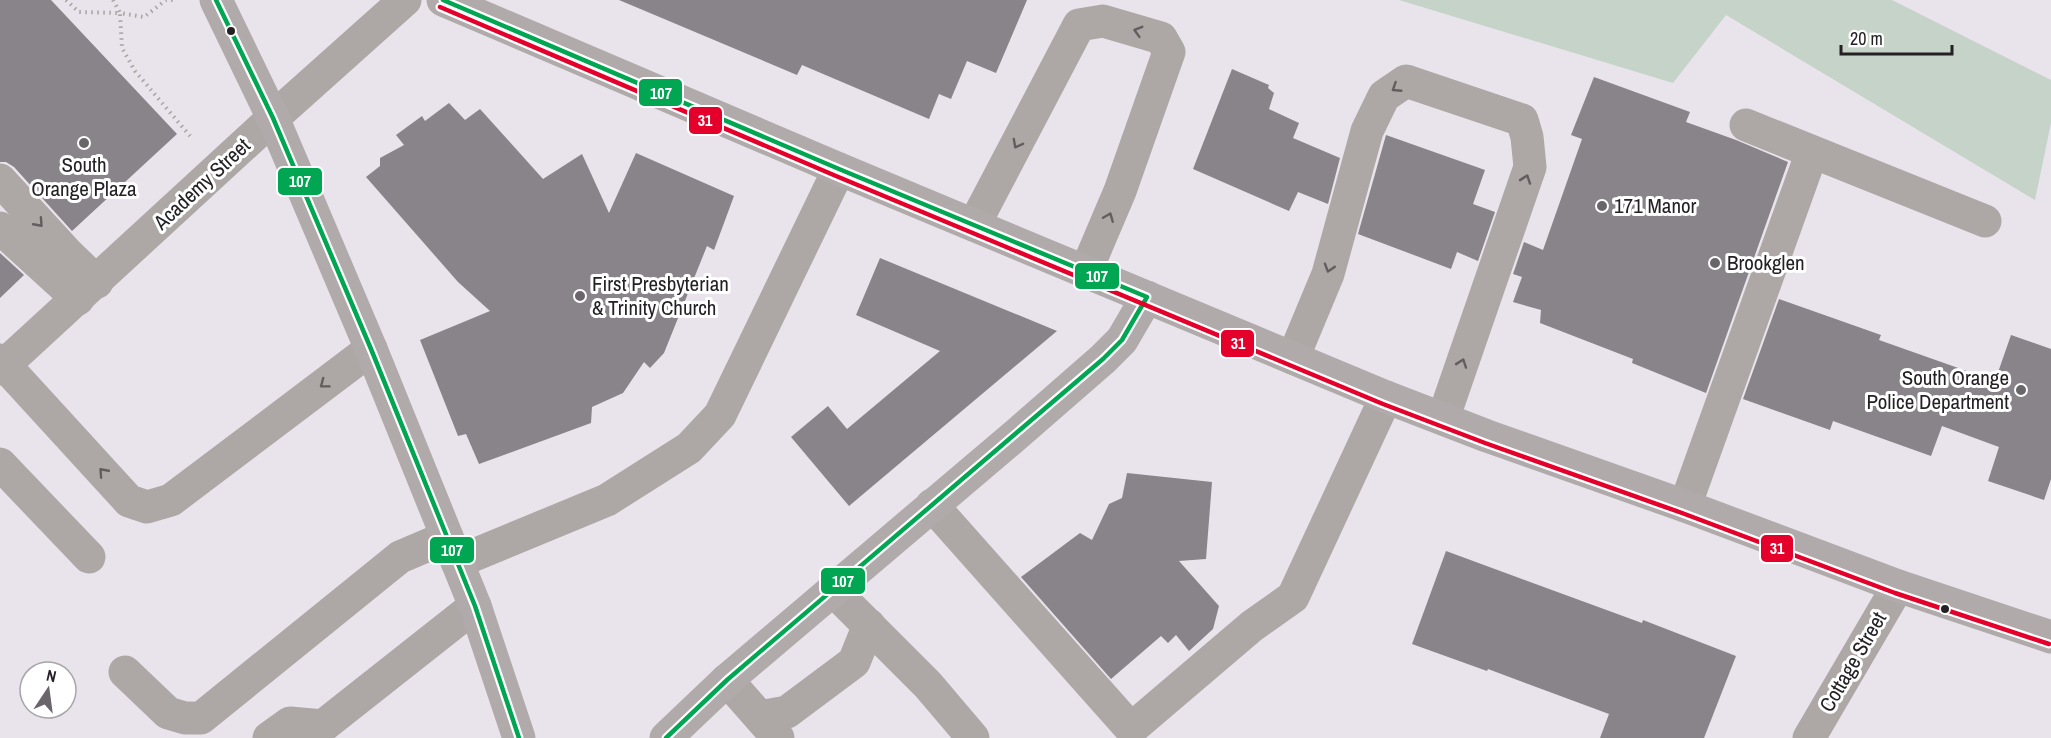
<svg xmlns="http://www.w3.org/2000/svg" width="2051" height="738" font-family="'Archivo Narrow',sans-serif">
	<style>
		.green { fill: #c6d3c8 }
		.building { fill: #888489 }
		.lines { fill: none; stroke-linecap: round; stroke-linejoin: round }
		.path { stroke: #a6a3a2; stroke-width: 4; stroke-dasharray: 1.5 4.5; stroke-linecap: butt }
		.minor { stroke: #ada8a5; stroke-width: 33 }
		.major { stroke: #b0abaa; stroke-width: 33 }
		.bus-1-casing { stroke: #fff; stroke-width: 9 }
		.bus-2-casing { stroke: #fff; stroke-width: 9 }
		.bus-1 { stroke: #00a651; stroke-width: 4.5 }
		.bus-2 { stroke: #e4002b; stroke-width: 4.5 }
		.oneway { stroke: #625e5f }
		.bus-dot { fill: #242125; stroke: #fff; stroke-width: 2 }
		.poi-dot { fill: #69656a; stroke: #fff; stroke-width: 2 }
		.labels { text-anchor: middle; stroke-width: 6; stroke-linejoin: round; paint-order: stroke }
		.poi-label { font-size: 21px; fill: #242125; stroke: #fff; text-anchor: start }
		.street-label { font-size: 21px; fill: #242125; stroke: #fff }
		.line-badge { stroke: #fff; stroke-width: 2 }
		.badge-label { font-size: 16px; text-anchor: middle; font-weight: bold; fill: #fff }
	</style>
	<rect width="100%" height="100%" fill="#e9e4eb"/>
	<polygon class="green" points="1399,0 1892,0 2051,80 2051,123 2035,200 1726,15 1673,83"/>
	<g class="building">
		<polygon points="0,0 51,0 177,134 72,231 14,167 6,162 0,162"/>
		<polygon points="619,0 1027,0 996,73 967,61 951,99 939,94 929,119 802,65 797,75"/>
		<polygon points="1232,69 1269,85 1268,88 1274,93 1269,109 1299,123 1293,138 1340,158 1328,204 1298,192 1289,211 1193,169"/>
		<polygon points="1594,77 1690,112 1686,122 1736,140 1788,162 1706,393 1632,363 1633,359 1540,323 1541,310 1513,302 1522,277 1513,274 1524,242 1543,250 1582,139 1571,135"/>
		<polygon points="449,103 465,120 480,109 543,179 582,154 609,213 636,153 734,196 714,250 707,246 664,353 650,368 644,362 623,393 592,407 591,423 479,464 466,434 458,436 420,340 490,311 458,282 366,177 380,166 380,158 404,145 396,135 422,116 425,121"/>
		<polygon points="1386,135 1485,170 1473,204 1495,212 1478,261 1457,252 1451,269 1358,234"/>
		<polygon points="0,253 24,275 0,298"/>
		<polygon points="880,258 1057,331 849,506 791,437 828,406 847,429 940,351 856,315"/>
		<polygon points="1779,299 1881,335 1879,340 1995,381 2011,335 2051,349 2051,479 2044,500 1988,481 1999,447 1942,426 1931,456 1833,421 1830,430 1743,399"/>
		<polygon points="1127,473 1212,482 1206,559 1179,561 1219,606 1213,629 1189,651 1176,635 1168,643 1161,636 1111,679 1021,577 1080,533 1092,540 1109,504 1122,498"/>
		<polygon points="1446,551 1642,623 1643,620 1736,656 1704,738 1600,738 1609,714 1488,669 1487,671 1412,644"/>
	</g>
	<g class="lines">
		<g class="path">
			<polyline points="66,0 79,12 120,13 122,48 135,71 190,136"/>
			<polyline points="113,0 120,13 144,17 166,0 173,0"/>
		</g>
		<g class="minor">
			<polyline points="1746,125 1985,221"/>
			<polyline points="0,180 66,252 97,282"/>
			<polyline points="974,225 1079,25 1103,21 1161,38 1169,52 1120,191 1086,271"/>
			<polyline points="0,228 78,299"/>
			<polyline points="1293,358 1328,274 1367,131 1384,96 1406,81 1522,120 1527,137 1530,167 1443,419"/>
			<polyline points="0,360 129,501 147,507 171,500 371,349"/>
			<polyline points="0,369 273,118 405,0"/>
			<polyline points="0,464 89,557"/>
			<polyline points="932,505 1131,729 1252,626 1293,597 1386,397"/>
			<polyline points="1685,506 1812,152"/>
			<polyline points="457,562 607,500 689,448 720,415 839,169"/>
			<polyline points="833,590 928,685 973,738"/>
			<polyline points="125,672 168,713 185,718 201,718 400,557 447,537"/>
			<polyline points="727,680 778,738"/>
			<polyline points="760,717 787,712 854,662 869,625"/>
			<polyline points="269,738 290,723 323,726 475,606"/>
			<polyline points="1809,738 1898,586"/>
		</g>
		<g class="major">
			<polyline points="216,0 273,118 371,349 475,606 519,738"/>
			<polyline points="443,0 839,169 1386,397 1487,436 1685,506 1898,586 2051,637"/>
			<polyline points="666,738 727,680 1017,434 1103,359 1122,340 1147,297"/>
		</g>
		<defs>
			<g id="bus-1">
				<polyline points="216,0 273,118 371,349 475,606 519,738"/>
				<polyline points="443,0 839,169 1147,297 1122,340 1103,359 727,680 666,738"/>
			</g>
			<polyline id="bus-2" points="440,7 836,176 1383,404 1485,443 1682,513 1895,593 2049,644"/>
		</defs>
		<use href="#bus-1" class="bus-1-casing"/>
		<use href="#bus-2" class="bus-2-casing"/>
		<use href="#bus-1" class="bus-1"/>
		<use href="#bus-2" class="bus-2"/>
	</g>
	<defs><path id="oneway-chevron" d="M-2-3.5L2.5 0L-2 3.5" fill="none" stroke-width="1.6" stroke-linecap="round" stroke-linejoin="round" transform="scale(1.5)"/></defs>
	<g class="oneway">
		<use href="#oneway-chevron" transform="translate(1138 31) rotate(-164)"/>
		<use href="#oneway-chevron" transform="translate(1396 88) rotate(147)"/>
		<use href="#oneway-chevron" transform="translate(1017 144) rotate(118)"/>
		<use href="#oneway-chevron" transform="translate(1526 179) rotate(-71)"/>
		<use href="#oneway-chevron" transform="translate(1109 217) rotate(-68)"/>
		<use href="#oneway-chevron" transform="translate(39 223) rotate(48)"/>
		<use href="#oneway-chevron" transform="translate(1329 268) rotate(107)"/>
		<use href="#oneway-chevron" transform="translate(1462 363) rotate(-71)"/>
		<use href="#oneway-chevron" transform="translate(324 384) rotate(143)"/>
		<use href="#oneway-chevron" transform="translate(103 472) rotate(-132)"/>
	</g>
	<g class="bus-dot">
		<circle cx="231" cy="31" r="5"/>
		<circle cx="1945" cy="609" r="5"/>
	</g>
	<g class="poi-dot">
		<circle cx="84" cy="143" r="6"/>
		<circle cx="1602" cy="206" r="6"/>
		<circle cx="1715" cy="263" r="6"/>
		<circle cx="580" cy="296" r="6"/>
		<circle cx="2021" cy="390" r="6"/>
	</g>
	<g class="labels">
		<g class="poi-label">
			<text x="84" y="172" text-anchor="middle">South<tspan x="84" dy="24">Orange Plaza</tspan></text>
			<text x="1614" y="213">171 Manor</text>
			<text x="1727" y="270">Brookglen</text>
			<text x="592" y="291">First Presbyterian<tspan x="592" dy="24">&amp; Trinity Church</tspan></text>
			<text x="2009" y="385" text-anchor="end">South Orange<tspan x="2009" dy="24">Police Department</tspan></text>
		</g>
		<g class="street-label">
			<text transform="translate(202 184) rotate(-43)" y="7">Academy Street</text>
			<text transform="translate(1853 662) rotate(-60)" y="7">Cottage Street</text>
		</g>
	</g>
	<g class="line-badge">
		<rect x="638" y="78" width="45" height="29" rx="6" fill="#00a651"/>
		<rect x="688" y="106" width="35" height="29" rx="6" fill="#e4002b"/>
		<rect x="277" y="167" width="46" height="29" rx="6" fill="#00a651"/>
		<rect x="1074" y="262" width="46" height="28" rx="6" fill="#00a651"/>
		<rect x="1220" y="329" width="35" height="29" rx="6" fill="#e4002b"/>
		<rect x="1760" y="534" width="34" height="29" rx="6" fill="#e4002b"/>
		<rect x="429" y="536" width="46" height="28" rx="6" fill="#00a651"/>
		<rect x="820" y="567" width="46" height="28" rx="6" fill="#00a651"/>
	</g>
	<g class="badge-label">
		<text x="661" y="99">107</text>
		<text x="705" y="126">31</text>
		<text x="300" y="187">107</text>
		<text x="1097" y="282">107</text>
		<text x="1238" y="349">31</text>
		<text x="1777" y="554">31</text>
		<text x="452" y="556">107</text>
		<text x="843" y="587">107</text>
	</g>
	<g transform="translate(48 690) rotate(13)"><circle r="28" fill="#ffffff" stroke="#a7a6a8" stroke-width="1.5"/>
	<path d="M0-4.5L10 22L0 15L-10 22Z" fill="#69656a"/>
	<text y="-9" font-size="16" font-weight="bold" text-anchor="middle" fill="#242125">N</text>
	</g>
	<path d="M1841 45v9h111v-9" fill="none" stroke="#242125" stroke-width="3"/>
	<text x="1850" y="45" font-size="18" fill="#242125" stroke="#ffffff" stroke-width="4.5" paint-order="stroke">20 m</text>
</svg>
